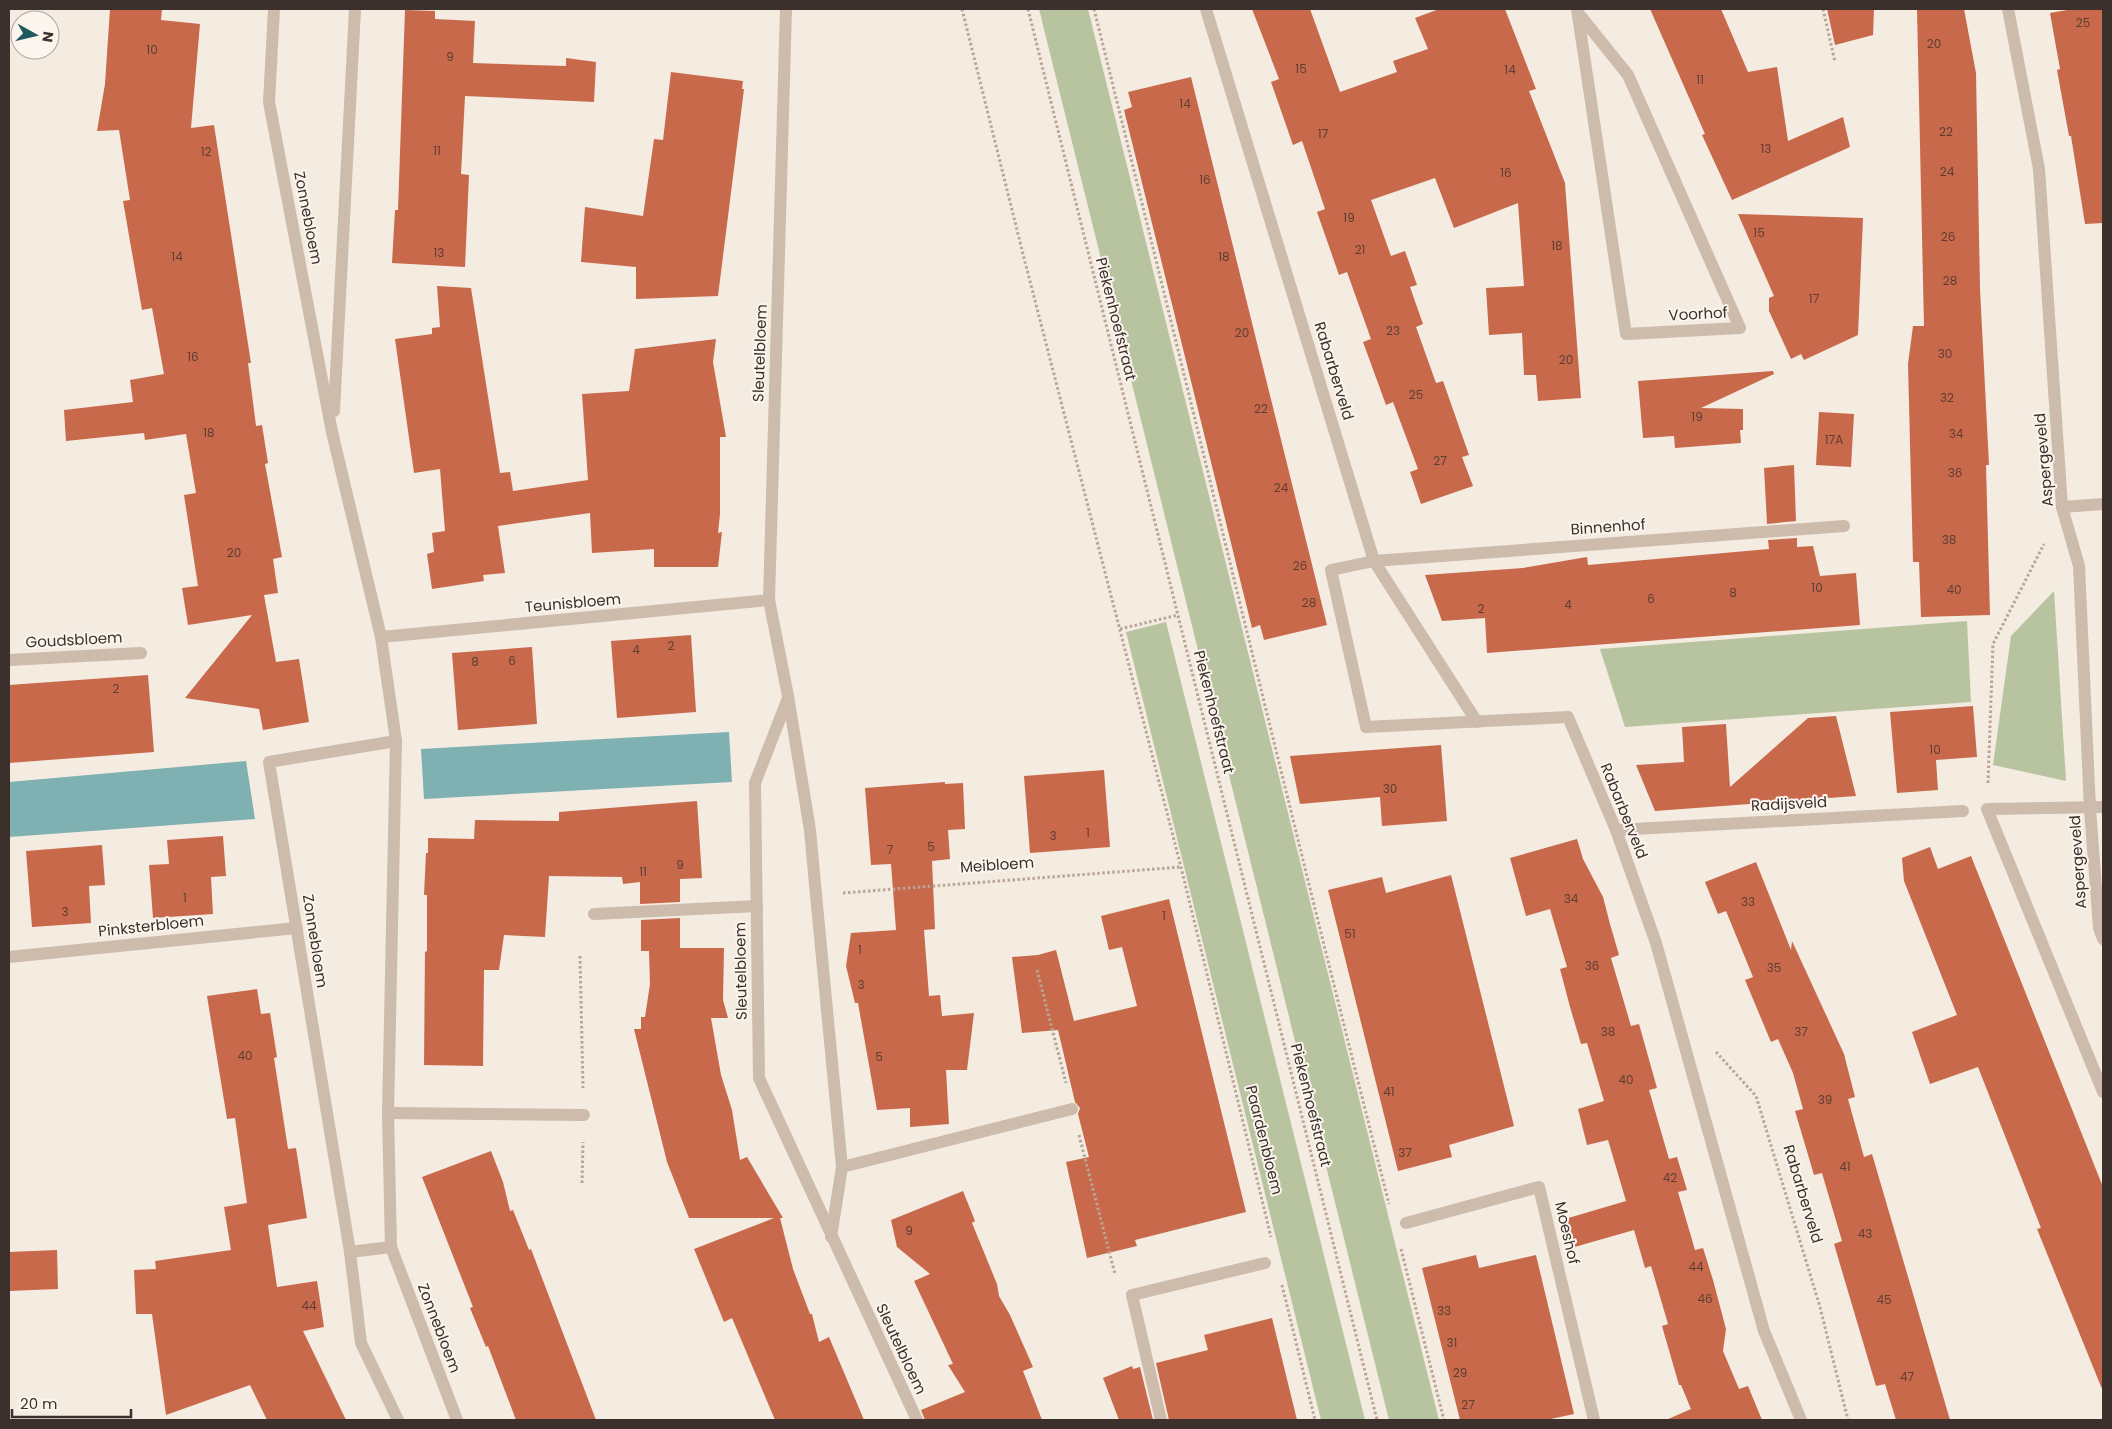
<svg xmlns="http://www.w3.org/2000/svg" width="2112" height="1429" font-family="Poppins,sans-serif">
	<style>
		.green { fill: #b8c4a0 }
		.water { fill: #7fb0b2 }
		.building { fill: #c8694b }
		.lines { fill: none; stroke-linecap: round; stroke-linejoin: round }
		.path { stroke: #b9a596; stroke-width: 3; stroke-dasharray: 2.5 2.5; stroke-linecap: butt }
		.service { stroke: #cdbbac; stroke-width: 12 }
		.minor { stroke: #cdbbac; stroke-width: 12 }
		.labels { text-anchor: middle; stroke-width: 4; stroke-linejoin: round; paint-order: stroke }
		.number-label { font-size: 12px; fill: #5e3e33 }
		.street-label { font-size: 15px; fill: #3b302b; stroke: #fbf5ee }
	</style>
	<rect width="100%" height="100%" fill="#f4ebe1"/>
	<g class="green">
		<polygon points="1039,9 1088,9 1439,1420 1389,1420"/>
		<polygon points="2054,591 2066,781 1993,765 2011,636"/>
		<polygon points="1967,621 1971,702 1625,727 1600,649"/>
		<polygon points="1166,622 1365,1420 1321,1420 1126,632"/>
	</g>
	<g class="water">
		<polygon points="729,732 732,782 424,799 421,749"/>
		<polygon points="246,761 255,819 9,837 9,782"/>
	</g>
	<g class="building">
		<polygon points="110,9 162,9 161,20 200,24 191,128 214,125 251,363 248,363 256,426 262,425 268,463 265,464 282,557 273,559 278,593 264,595 276,662 299,659 309,722 263,730 259,709 185,698 252,615 188,625 182,588 198,586 184,495 196,493 186,434 145,440 144,433 66,441 64,410 133,402 130,380 164,374 152,308 142,310 123,201 130,200 119,130 97,131 105,84"/>
		<polygon points="1252,9 1310,9 1340,92 1397,72 1393,61 1428,49 1415,18 1439,9 1505,9 1536,89 1529,91 1565,183 1581,398 1538,401 1536,375 1524,375 1522,333 1489,335 1486,288 1524,286 1518,203 1454,228 1435,178 1371,200 1391,256 1405,251 1417,285 1410,287 1423,324 1416,327 1436,383 1443,381 1469,455 1462,457 1473,486 1421,504 1410,472 1418,469 1393,402 1386,405 1363,342 1371,339 1347,272 1339,275 1317,212 1325,209 1302,141 1293,145 1271,82 1279,79"/>
		<polygon points="1650,9 1721,9 1748,72 1777,67 1788,141 1843,117 1850,147 1732,200 1702,135 1705,134"/>
		<polygon points="1827,9 1874,9 1873,35 1835,45"/>
		<polygon points="1917,9 1964,9 1976,73 1980,289 1989,465 1986,465 1990,615 1921,617 1919,562 1913,562 1908,364 1913,326 1924,326"/>
		<polygon points="2073,9 2103,9 2103,223 2085,224 2071,136 2069,136 2057,70 2060,69 2050,13"/>
		<polygon points="405,10 435,11 435,19 475,21 473,63 566,66 566,58 596,62 594,102 465,96 461,174 469,175 465,267 392,263 395,210 398,210"/>
		<polygon points="671,72 743,81 742,89 744,89 718,296 636,299 636,267 581,262 585,207 643,216 654,139 663,140"/>
		<polygon points="1191,77 1327,625 1264,640 1260,625 1252,628 1124,110 1132,107 1128,92"/>
		<polygon points="1738,214 1863,218 1858,335 1804,360 1801,354 1791,359 1769,311 1769,298 1774,296"/>
		<polygon points="437,286 471,288 500,473 510,472 513,491 588,480 582,394 629,391 635,349 716,339 713,362 726,437 720,437 720,514 718,533 722,532 718,567 654,567 654,549 592,553 590,513 498,526 505,573 483,575 484,581 432,589 427,554 434,552 432,533 445,531 440,469 414,473 395,339 432,334 432,328 440,327"/>
		<polygon points="1773,371 1774,374 1701,408 1743,409 1743,430 1740,430 1741,443 1675,448 1674,436 1643,438 1638,381"/>
		<polygon points="1819,412 1854,414 1851,467 1816,465"/>
		<polygon points="1794,465 1796,521 1767,524 1764,468"/>
		<polygon points="1797,538 1797,547 1813,546 1820,576 1856,573 1860,625 1487,653 1485,618 1442,621 1425,575 1523,568 1587,557 1588,565 1769,549 1768,540"/>
		<polygon points="691,635 696,712 617,718 611,641"/>
		<polygon points="532,647 537,724 458,730 452,653"/>
		<polygon points="148,675 154,752 9,763 9,685"/>
		<polygon points="1973,706 1977,757 1936,760 1938,790 1897,793 1890,712"/>
		<polygon points="1836,716 1856,796 1655,811 1636,765 1684,762 1682,727 1726,724 1730,787 1808,718"/>
		<polygon points="1441,745 1447,821 1382,826 1380,797 1300,804 1290,756"/>
		<polygon points="1104,770 1110,847 1030,853 1024,776"/>
		<polygon points="945,782 945,784 963,783 965,829 948,830 950,859 932,861 935,929 924,930 929,996 940,995 942,1016 974,1013 967,1070 946,1070 949,1124 910,1127 910,1108 877,1110 858,1003 855,1003 846,966 851,933 896,930 891,864 871,865 865,788"/>
		<polygon points="697,801 702,878 680,879 680,902 640,904 640,882 623,884 622,877 549,876 545,937 504,935 499,970 484,970 483,1066 424,1065 425,952 427,951 427,895 424,895 426,853 428,853 428,838 474,839 475,820 559,821 559,812"/>
		<polygon points="223,836 226,876 211,877 213,914 153,918 149,865 169,864 167,840"/>
		<polygon points="1577,839 1583,859 1603,897 1610,924 1619,955 1611,958 1631,1026 1639,1024 1657,1088 1649,1090 1669,1159 1677,1157 1687,1190 1678,1192 1695,1250 1703,1248 1713,1280 1726,1329 1723,1351 1739,1389 1748,1386 1762,1420 1666,1420 1691,1409 1681,1385 1679,1385 1662,1326 1668,1324 1651,1266 1645,1268 1634,1230 1571,1248 1565,1219 1626,1201 1608,1140 1587,1145 1578,1109 1604,1101 1587,1043 1581,1044 1570,1007 1560,969 1567,967 1550,909 1526,916 1510,858"/>
		<polygon points="102,845 105,885 89,886 91,923 32,927 26,851"/>
		<polygon points="1930,847 1938,869 1971,856 2103,1187 2103,1389 2102,1389 2037,1229 2041,1228 1978,1067 1930,1084 1912,1032 1957,1015 1904,881 1902,858"/>
		<polygon points="1756,862 1791,950 1792,941 1844,1054 1855,1097 1848,1099 1864,1157 1872,1154 1950,1420 1896,1420 1885,1384 1876,1386 1834,1244 1842,1241 1822,1173 1814,1175 1795,1111 1803,1109 1793,1073 1778,1039 1771,1042 1745,980 1753,977 1726,911 1718,914 1705,882"/>
		<polygon points="1451,875 1514,1126 1449,1145 1452,1157 1398,1171 1328,890 1382,877 1386,893"/>
		<polygon points="1169,899 1246,1212 1135,1240 1137,1246 1087,1258 1066,1162 1089,1157 1078,1114 1080,1108 1075,1102 1058,1030 1022,1033 1012,957 1038,955 1056,950 1074,1021 1137,1006 1122,947 1109,950 1101,916"/>
		<polygon points="680,918 680,948 724,948 723,1000 728,1018 711,1018 721,1075 732,1110 740,1160 747,1157 783,1218 780,1218 793,1269 810,1314 812,1314 819,1342 829,1337 864,1420 775,1420 732,1318 724,1322 694,1249 774,1218 689,1218 667,1162 634,1029 641,1029 641,1017 645,1017 650,984 649,951 641,951 641,920"/>
		<polygon points="257,989 261,1014 270,1013 277,1057 274,1058 288,1149 296,1148 307,1218 268,1225 277,1287 317,1281 324,1327 303,1331 346,1420 267,1420 250,1385 166,1415 152,1314 136,1314 134,1270 156,1269 155,1261 231,1250 224,1207 247,1203 235,1118 227,1119 207,996"/>
		<polygon points="491,1151 503,1182 510,1211 513,1210 529,1250 531,1249 596,1420 516,1420 488,1346 486,1347 470,1308 473,1307 422,1177"/>
		<polygon points="963,1191 975,1221 972,1223 997,1284 999,1296 1010,1315 1033,1367 1023,1371 1042,1420 925,1420 921,1410 965,1392 948,1365 953,1364 914,1281 930,1274 897,1247 891,1220"/>
		<polygon points="57,1250 58,1289 9,1291 9,1252"/>
		<polygon points="1476,1255 1479,1268 1536,1255 1574,1414 1546,1420 1460,1420 1422,1268"/>
		<polygon points="1272,1318 1297,1420 1169,1420 1156,1363 1208,1350 1204,1335"/>
		<polygon points="1132,1366 1133,1369 1140,1367 1153,1420 1119,1420 1103,1378"/>
	</g>
	<g class="lines">
		<g class="path">
			<polyline points="962,9 1024,258 1181,867 1271,1237"/>
			<polyline points="1028,9 1377,1420"/>
			<path d="M1094 9C1193 407 1288 806 1389 1204"/>
			<polyline points="1823,9 1835,62"/>
			<polyline points="1120,629 1178,615"/>
			<polyline points="1988,783 1993,644 2044,544"/>
			<polyline points="843,893 1181,867"/>
			<polyline points="580,956 583,1088"/>
			<polyline points="1037,970 1066,1083"/>
			<polyline points="1716,1052 1756,1096 1820,1307 1848,1420"/>
			<polyline points="1079,1135 1115,1274"/>
			<polyline points="582,1183 583,1142"/>
			<polyline points="1401,1249 1444,1420"/>
			<polyline points="1282,1285 1315,1420"/>
		</g>
		<g class="service">
			<polyline points="1366,727 1331,570 1374,561"/>
			<polyline points="388,1113 584,1115"/>
			<polyline points="842,1167 1072,1109"/>
			<polyline points="1132,1295 1265,1263"/>
		</g>
		<g class="minor">
			<polyline points="274,9 269,102 332,432 381,637 396,741 388,1113 391,1247 457,1420"/>
			<polyline points="786,9 769,600 788,696 810,830 816,895 842,1167 831,1237"/>
			<polyline points="1206,9 1374,561 1477,722"/>
			<polyline points="1577,9 1626,334 1740,328 1628,75 1579,14"/>
			<polyline points="2008,9 2039,169 2062,507 2079,566 2090,809 2099,928 2103,939"/>
			<polyline points="334,411 355,9"/>
			<polyline points="2062,507 2103,504"/>
			<polyline points="1374,561 1844,526"/>
			<polyline points="381,637 769,600"/>
			<polyline points="9,660 141,653"/>
			<polyline points="788,698 755,783 759,1078 917,1420"/>
			<polyline points="1366,727 1568,717 1616,830 1656,943 1764,1331 1801,1420"/>
			<polyline points="396,741 269,762 350,1252 361,1343 398,1420"/>
			<polyline points="2103,807 1987,809 2103,1092"/>
			<polyline points="1616,830 1963,811"/>
			<polyline points="594,914 757,906"/>
			<polyline points="9,957 297,928"/>
			<polyline points="1406,1223 1539,1187 1594,1420"/>
			<polyline points="350,1252 391,1247"/>
			<polyline points="1132,1295 1161,1420"/>
		</g>
	</g>
	<g class="labels">
		<g class="number-label">
			<text x="2083" y="27">25</text>
			<text x="1934" y="48">20</text>
			<text x="152" y="54">10</text>
			<text x="450" y="61">9</text>
			<text x="1301" y="73">15</text>
			<text x="1510" y="74">14</text>
			<text x="1700" y="84">11</text>
			<text x="1185" y="108">14</text>
			<text x="1946" y="136">22</text>
			<text x="1323" y="138">17</text>
			<text x="1766" y="153">13</text>
			<text x="437" y="155">11</text>
			<text x="206" y="156">12</text>
			<text x="1947" y="176">24</text>
			<text x="1506" y="177">16</text>
			<text x="1205" y="184">16</text>
			<text x="1349" y="222">19</text>
			<text x="1759" y="237">15</text>
			<text x="1948" y="241">26</text>
			<text x="1557" y="250">18</text>
			<text x="1360" y="254">21</text>
			<text x="439" y="257">13</text>
			<text x="177" y="261">14</text>
			<text x="1224" y="261">18</text>
			<text x="1950" y="285">28</text>
			<text x="1814" y="303">17</text>
			<text x="1393" y="335">23</text>
			<text x="1242" y="337">20</text>
			<text x="1945" y="358">30</text>
			<text x="193" y="361">16</text>
			<text x="1566" y="364">20</text>
			<text x="1416" y="399">25</text>
			<text x="1947" y="402">32</text>
			<text x="1261" y="413">22</text>
			<text x="1697" y="421">19</text>
			<text x="209" y="437">18</text>
			<text x="1956" y="438">34</text>
			<text x="1834" y="444">17A</text>
			<text x="1440" y="465">27</text>
			<text x="1955" y="477">36</text>
			<text x="1281" y="492">24</text>
			<text x="1949" y="544">38</text>
			<text x="234" y="557">20</text>
			<text x="1300" y="570">26</text>
			<text x="1817" y="592">10</text>
			<text x="1954" y="594">40</text>
			<text x="1733" y="597">8</text>
			<text x="1651" y="603">6</text>
			<text x="1309" y="607">28</text>
			<text x="1568" y="609">4</text>
			<text x="1481" y="613">2</text>
			<text x="671" y="650">2</text>
			<text x="636" y="654">4</text>
			<text x="512" y="665">6</text>
			<text x="475" y="666">8</text>
			<text x="116" y="693">2</text>
			<text x="1935" y="754">10</text>
			<text x="1390" y="793">30</text>
			<text x="1088" y="837">1</text>
			<text x="1053" y="840">3</text>
			<text x="931" y="851">5</text>
			<text x="890" y="854">7</text>
			<text x="680" y="869">9</text>
			<text x="643" y="876">11</text>
			<text x="185" y="902">1</text>
			<text x="1571" y="903">34</text>
			<text x="1748" y="906">33</text>
			<text x="65" y="916">3</text>
			<text x="1164" y="920">1</text>
			<text x="1350" y="938">51</text>
			<text x="860" y="954">1</text>
			<text x="1592" y="970">36</text>
			<text x="1774" y="972">35</text>
			<text x="861" y="989">3</text>
			<text x="1608" y="1036">38</text>
			<text x="1801" y="1036">37</text>
			<text x="245" y="1060">40</text>
			<text x="879" y="1061">5</text>
			<text x="1626" y="1084">40</text>
			<text x="1389" y="1096">41</text>
			<text x="1825" y="1104">39</text>
			<text x="1405" y="1157">37</text>
			<text x="1845" y="1171">41</text>
			<text x="1670" y="1182">42</text>
			<text x="909" y="1235">9</text>
			<text x="1865" y="1238">43</text>
			<text x="1696" y="1271">44</text>
			<text x="1705" y="1303">46</text>
			<text x="1884" y="1304">45</text>
			<text x="309" y="1310">44</text>
			<text x="1444" y="1315">33</text>
			<text x="1452" y="1347">31</text>
			<text x="1460" y="1377">29</text>
			<text x="1907" y="1381">47</text>
			<text x="1468" y="1409">27</text>
		</g>
		<g class="street-label">
			<text transform="translate(308 218) rotate(79)" y="5">Zonnebloem</text>
			<text transform="translate(1698 314) rotate(-3)" y="5">Voorhof</text>
			<text transform="translate(1116 319) rotate(76)" y="5">Piekenhoefstraat</text>
			<text transform="translate(760 353) rotate(-88)" y="5">Sleutelbloem</text>
			<text transform="translate(1334 371) rotate(73)" y="5">Rabarberveld</text>
			<text transform="translate(2044 460) rotate(-95)" y="5">Aspergeveld</text>
			<text transform="translate(1608 527) rotate(-4)" y="5">Binnenhof</text>
			<text transform="translate(573 603) rotate(-5)" y="5">Teunisbloem</text>
			<text transform="translate(74 640) rotate(-3)" y="5">Goudsbloem</text>
			<text transform="translate(1214 712) rotate(76)" y="5">Piekenhoefstraat</text>
			<text transform="translate(1789 804) rotate(-3)" y="5">Radijsveld</text>
			<text transform="translate(1624 811) rotate(68)" y="5">Rabarberveld</text>
			<text transform="translate(2078 862) rotate(-94)" y="5">Aspergeveld</text>
			<text transform="translate(997 865) rotate(-4)" y="5">Meibloem</text>
			<text transform="translate(151 926) rotate(-6)" y="5">Pinksterbloem</text>
			<text transform="translate(315 941) rotate(81)" y="5">Zonnebloem</text>
			<text transform="translate(741 971) rotate(-91)" y="5">Sleutelbloem</text>
			<text transform="translate(1311 1105) rotate(76)" y="5">Piekenhoefstraat</text>
			<text transform="translate(1264 1140) rotate(76)" y="5">Paardenbloem</text>
			<text transform="translate(1803 1194) rotate(73)" y="5">Rabarberveld</text>
			<text transform="translate(1567 1233) rotate(77)" y="5">Moeshof</text>
			<text transform="translate(439 1328) rotate(69)" y="5">Zonnebloem</text>
			<text transform="translate(901 1349) rotate(65)" y="5">Sleutelbloem</text>
		</g>
	</g>
	<rect width="2112" height="1429" fill="none" stroke="#3b302b" stroke-width="20"/>
	<g transform="translate(35 35) rotate(98)"><circle r="24" fill="#fbf5ee" stroke="#aea6a0"/>
	<path d="M0-4L9 19L0 12L-9 19Z" fill="#1f5a5e"/>
	<text y="-8" font-size="14" font-weight="bold" text-anchor="middle" fill="#3b302b">N</text>
	</g>
	<path d="M12 1409v8h119v-8" fill="none" stroke="#3b302b" stroke-width="2.5"/>
	<text x="20" y="1409" font-size="15" fill="#3b302b" stroke="#fbf5ee" stroke-width="4" paint-order="stroke">20 m</text>
</svg>
